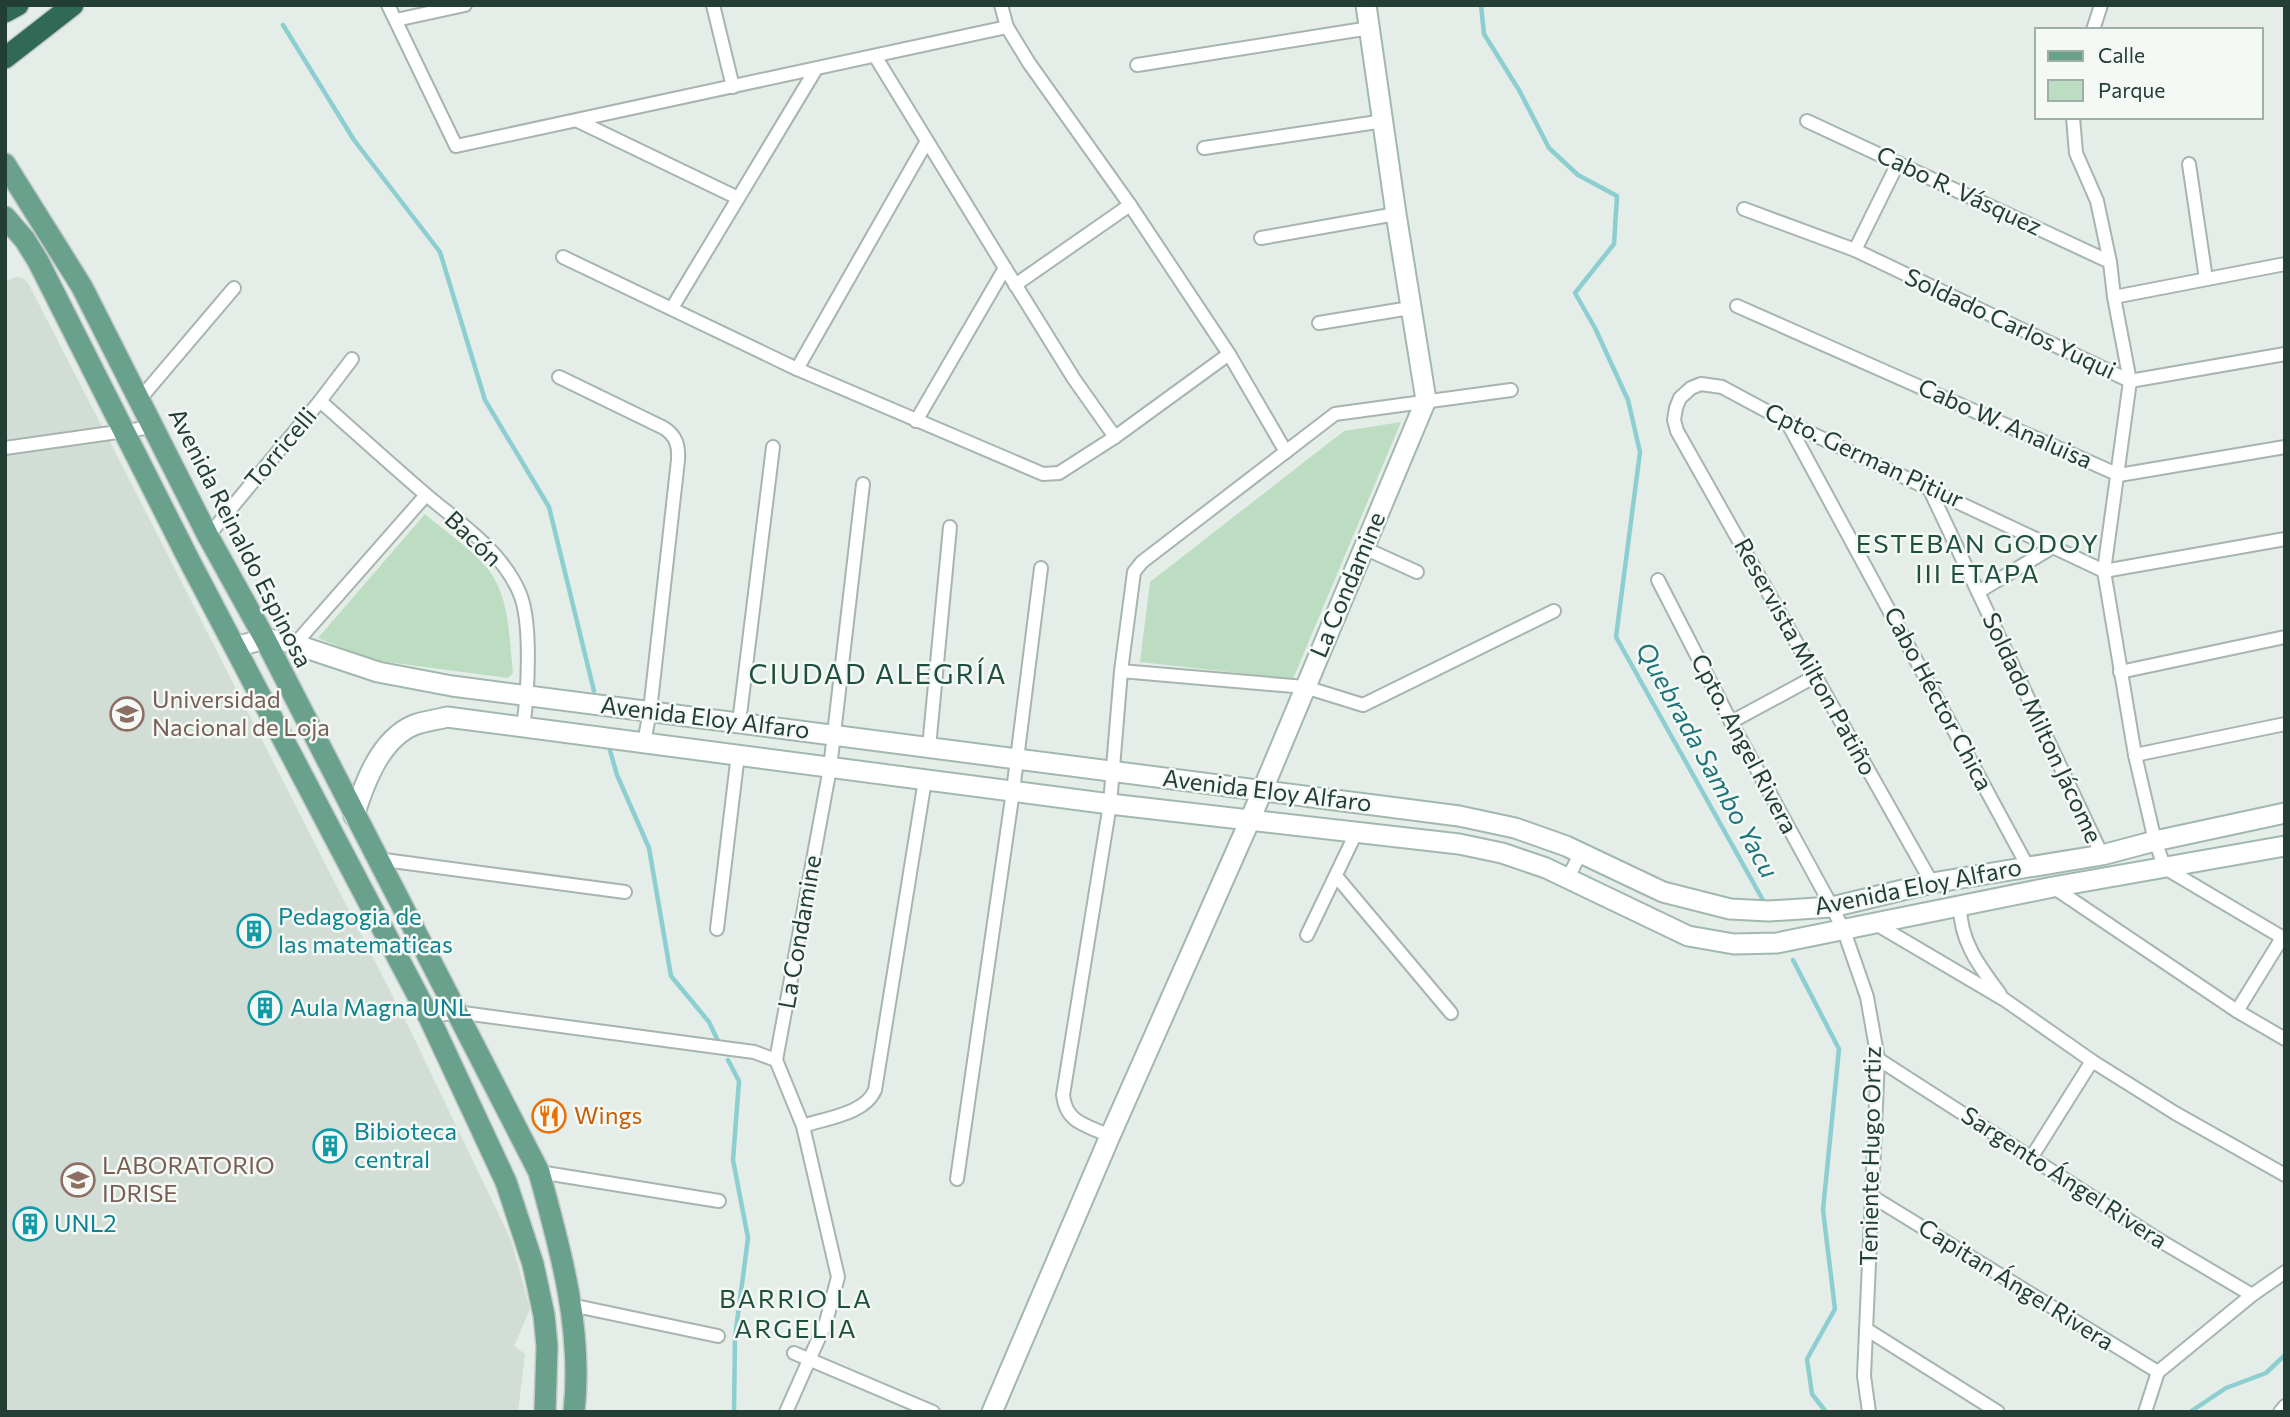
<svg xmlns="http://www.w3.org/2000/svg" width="2290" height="1417" font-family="Commissioner,sans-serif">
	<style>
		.built { fill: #d2ddd6 }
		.green { fill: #bdddc2 }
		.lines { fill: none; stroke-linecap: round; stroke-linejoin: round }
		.stream { stroke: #8dced0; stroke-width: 4.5 }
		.street-casing { stroke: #a6b5ae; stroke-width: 16 }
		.secondary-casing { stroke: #a2b8ae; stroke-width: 23 }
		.primary-casing { stroke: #c1c9c6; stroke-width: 24 }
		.highway-casing { stroke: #c1c9c6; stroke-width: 24 }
		.street { stroke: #fff; stroke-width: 12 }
		.secondary { stroke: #fff; stroke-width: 19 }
		.primary { stroke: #69a18c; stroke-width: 21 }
		.highway { stroke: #306a57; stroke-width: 21 }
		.labels { text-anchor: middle; stroke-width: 5; stroke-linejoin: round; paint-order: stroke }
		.street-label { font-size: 24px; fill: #233e34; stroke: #f4f9f6 }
		.education-label { font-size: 24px; fill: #785e54; stroke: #f4f9f6; text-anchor: start }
		.culture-label { font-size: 24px; fill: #0d838f; stroke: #f4f9f6; text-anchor: start }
		.food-label { font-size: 24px; fill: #c56008; stroke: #f4f9f6; text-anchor: start }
		.neighbourhood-label { font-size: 26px; letter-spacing: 2px; fill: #1f503e; stroke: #f4f9f6 }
		.water-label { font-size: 26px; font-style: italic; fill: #1e7579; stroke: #f4f9f6 }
		.quarter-label { font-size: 28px; letter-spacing: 2px; fill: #1f503e; stroke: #f4f9f6 }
	</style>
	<rect width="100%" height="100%" fill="#e4ede8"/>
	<polygon class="built" points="16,277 23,278 28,283 129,479 412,1034 511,1240 530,1309 514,1346 525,1354 518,1412 5,1412 5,281"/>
	<g class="green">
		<polygon points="1401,422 1293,679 1140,662 1150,582 1344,431"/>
		<path d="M425 514C442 529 474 551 487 568 510 596 509 638 513 673L508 678 372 660 318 638Z"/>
	</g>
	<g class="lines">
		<g class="stream">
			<polyline points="1481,5 1484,34 1519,90 1549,148 1578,175 1617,196 1614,244 1575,293 1595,328 1628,400 1640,452 1616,637 1764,902"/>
			<polyline points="283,25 354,140 440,252 485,400 549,507 594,691"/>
			<polyline points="609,747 617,775 649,848 671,976 709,1022 718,1041"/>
			<polyline points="1793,960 1839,1049 1823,1210 1835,1309 1807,1359 1812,1394 1826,1412"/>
			<polyline points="728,1060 739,1081 733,1160 748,1238 735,1337 734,1412"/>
			<polyline points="2190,1412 2226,1388 2266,1373 2285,1355"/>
		</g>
		<defs>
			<g id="street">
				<polyline points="388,5 456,146 1007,27"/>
				<polyline points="713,5 733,87"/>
				<polyline points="1001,5 1007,27 1029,63 1130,205 1229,354 1286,452"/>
				<polyline points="396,20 465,5"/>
				<polyline points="2093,30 2101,5"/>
				<polyline points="875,56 1005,268"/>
				<polyline points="1137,65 1370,28"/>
				<polyline points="2073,117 2076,153 2097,201 2110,262 2114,297 2130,381 2104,571 2135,755 2155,841 2165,868 2285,939"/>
				<polyline points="578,121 738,198"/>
				<polyline points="1807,121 2110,262"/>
				<polyline points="1204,148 1384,121"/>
				<polyline points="2189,164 2206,279"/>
				<polyline points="1744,209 1855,250 2130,381 2285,354"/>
				<polyline points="1261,238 1396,214"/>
				<polyline points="1855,250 1898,163"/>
				<polyline points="563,257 797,369 1043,474 1059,473 1115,437 1229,354"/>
				<polyline points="1015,285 1130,205"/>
				<polyline points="2114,297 2285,264"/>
				<polyline points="1737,306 2119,475 2285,447"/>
				<polyline points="672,308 816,69"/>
				<polyline points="1319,323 1410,308"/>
				<polyline points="797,369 927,141"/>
				<path d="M559 377 664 428C676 436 679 445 678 460L650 711 644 743"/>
				<polyline points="139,400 234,288"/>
				<path d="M320 401C355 432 389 463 424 493 459 523 502 550 520 594 532 623 528 694 523 727"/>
				<polyline points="916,421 1005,268 1074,379 1115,437"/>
				<polyline points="1787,422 2028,867"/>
				<polyline points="5,448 153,427"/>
				<polyline points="1928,486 2102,855"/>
				<polyline points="208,536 320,401 352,359"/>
				<polyline points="1364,548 1417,572"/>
				<polyline points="1658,580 1731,722 1832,907 1844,931 1867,997 1878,1059 1864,1376 1869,1412"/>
				<polyline points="1978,592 2053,547"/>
				<polyline points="295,644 426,495"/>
				<polyline points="1121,671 1305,687 1363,705 1554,611"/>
				<polyline points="2120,672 2285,637"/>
				<polyline points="1731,722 1816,676"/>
				<polyline points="739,723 773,447"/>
				<polyline points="929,747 950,527"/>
				<polyline points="2135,755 2285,724"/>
				<polyline points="377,859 625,892"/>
				<polyline points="1336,876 1451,1013"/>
				<polyline points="1568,878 1581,852"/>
				<polyline points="1932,883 1677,431 1674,420 1676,408 1680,398 1691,388 1701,384 1722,387 1787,422 2104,571 2285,539"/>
				<polyline points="2053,887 2237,1011 2285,1039"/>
				<path d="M1960 906C1960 942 1980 967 2000 994"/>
				<polyline points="1876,924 2005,1000 2092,1061 2175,1113 2285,1175"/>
				<polyline points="717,929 738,754"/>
				<polyline points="1307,935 1356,833"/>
				<polyline points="2237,1011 2282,938"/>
				<polyline points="429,1017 456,1012 754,1052 776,1060"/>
				<polyline points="1878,1059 2159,1240 2252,1295"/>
				<polyline points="803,1126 776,1060 830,768 863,484"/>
				<path d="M1110 1136C1086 1125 1066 1123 1063 1095L1110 804 1121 671 1134 572 1142 562 1335 414 1511 390"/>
				<polyline points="2031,1158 2092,1061"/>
				<polyline points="539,1172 719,1201"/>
				<polyline points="957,1179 1013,791 1041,568"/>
				<polyline points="1873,1197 2158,1372"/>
				<polyline points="571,1305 718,1336"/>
				<polyline points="1866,1329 1998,1412"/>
				<polyline points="794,1353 933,1412"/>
				<path d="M786 1412 826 1322 838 1277 803 1126C826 1118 865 1114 875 1090L925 780"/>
				<polyline points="2145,1412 2158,1372 2252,1295 2285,1272"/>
				<polyline points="2280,1412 2285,1406"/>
			</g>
			<g id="secondary">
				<polyline points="235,647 265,639 285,641 378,672 452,686 1459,816 1515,828 1566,846 1663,892 1730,909 1769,911 1832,907 1932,883 2102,855 2155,841 2285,813"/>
				<path d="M354 816C364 784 380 739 414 725 424 721 436 720 447 717L1110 804 1459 844 1502 853 1546 868 1688 936 1734 944 1777 943 2053 887 2285 846"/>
				<polyline points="992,1412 1110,1136 1250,820 1426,400 1396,214 1366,5"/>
			</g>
			<g id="primary">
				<path d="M5 164 82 287 208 536 265 639 539 1172C561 1251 583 1330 574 1412"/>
				<polyline points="5,217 25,240 38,261 189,560 429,1017 506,1182 533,1264 544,1315 547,1346 545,1412"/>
			</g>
			<g id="highway">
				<polyline points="5,12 18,5"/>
				<polyline points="5,58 73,5"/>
			</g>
		</defs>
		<use href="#street" class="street-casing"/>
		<use href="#secondary" class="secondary-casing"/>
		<use href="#primary" class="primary-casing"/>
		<use href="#highway" class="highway-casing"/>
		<use href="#street" class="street"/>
		<use href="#secondary" class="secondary"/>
		<use href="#primary" class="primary"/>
		<use href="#highway" class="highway"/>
	</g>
	<defs>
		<symbol id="university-ring" viewBox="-11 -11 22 22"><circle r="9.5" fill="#f4f9f6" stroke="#8d6e63" stroke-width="1.5"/><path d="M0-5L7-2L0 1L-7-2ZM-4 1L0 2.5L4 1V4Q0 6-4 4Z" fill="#8d6e63"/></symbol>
		<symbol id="building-ring" viewBox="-11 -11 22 22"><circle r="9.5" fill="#f4f9f6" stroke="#0f9aa8" stroke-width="1.5"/><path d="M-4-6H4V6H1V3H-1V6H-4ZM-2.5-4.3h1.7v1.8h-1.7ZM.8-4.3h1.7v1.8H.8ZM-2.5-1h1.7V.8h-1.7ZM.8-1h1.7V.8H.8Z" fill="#0f9aa8"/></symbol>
		<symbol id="restaurant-ring" viewBox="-11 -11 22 22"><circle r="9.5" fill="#f4f9f6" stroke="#e8710a" stroke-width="1.5"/><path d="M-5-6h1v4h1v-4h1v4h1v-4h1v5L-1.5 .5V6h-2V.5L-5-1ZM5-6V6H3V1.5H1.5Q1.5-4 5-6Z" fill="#e8710a"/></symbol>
	</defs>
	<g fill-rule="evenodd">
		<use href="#university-ring" x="108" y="695" width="38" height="38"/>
		<use href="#building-ring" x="235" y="912" width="38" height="38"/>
		<use href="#building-ring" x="246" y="989" width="38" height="38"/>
		<use href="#restaurant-ring" x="530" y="1097" width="38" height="38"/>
		<use href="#building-ring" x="311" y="1127" width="38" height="38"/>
		<use href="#university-ring" x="59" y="1161" width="38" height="38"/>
		<use href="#building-ring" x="11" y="1205" width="38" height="38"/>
	</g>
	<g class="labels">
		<g class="street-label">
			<text transform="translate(1959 191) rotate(25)" y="8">Cabo R. Vásquez</text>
			<text transform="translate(2010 324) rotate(25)" y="8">Soldado Carlos Yuqui</text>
			<text transform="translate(2005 424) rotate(24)" y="8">Cabo W. Analuisa</text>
			<text transform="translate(281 448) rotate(-50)" y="8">Torricelli</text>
			<text transform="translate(1864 456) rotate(25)" y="8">Cpto. German Pitiur</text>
			<text transform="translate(240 538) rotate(63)" y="8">Avenida Reinaldo Espinosa</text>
			<text transform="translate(473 539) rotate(44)" y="8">Bacón</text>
			<text transform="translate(1348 585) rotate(-67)" y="8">La Condamine</text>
			<text transform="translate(1805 657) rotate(61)" y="8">Reservista Milton Patiño</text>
			<text transform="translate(1938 699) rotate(62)" y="8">Cabo Héctor Chica</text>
			<text transform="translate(705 718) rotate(7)" y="8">Avenida Eloy Alfaro</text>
			<text transform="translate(2042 728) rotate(65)" y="8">Soldado Milton Jácome</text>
			<text transform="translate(1744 744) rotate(62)" y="8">Cpto. Angel Rivera</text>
			<text transform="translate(1267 791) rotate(7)" y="8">Avenida Eloy Alfaro</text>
			<text transform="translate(1918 887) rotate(-11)" y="8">Avenida Eloy Alfaro</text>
			<text transform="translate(800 932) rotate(-80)" y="8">La Condamine</text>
			<text transform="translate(1871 1156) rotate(-89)" y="8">Teniente Hugo Ortiz</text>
			<text transform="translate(2064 1178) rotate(33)" y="8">Sargento Ángel Rivera</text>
			<text transform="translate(2016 1285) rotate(32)" y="8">Capitan Ángel Rivera</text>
		</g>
		<g class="education-label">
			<text x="152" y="708">Universidad<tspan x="152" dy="28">Nacional de Loja</tspan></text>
			<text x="102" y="1174">LABORATORIO<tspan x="102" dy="28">IDRISE</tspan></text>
		</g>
		<g class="culture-label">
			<text x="278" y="925">Pedagogia de<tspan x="278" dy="28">las matematicas</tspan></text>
			<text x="290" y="1016">Aula Magna UNL</text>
			<text x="354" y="1140">Bibioteca<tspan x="354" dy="28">central</tspan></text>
			<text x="54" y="1232">UNL2</text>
		</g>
		<g class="food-label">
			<text x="574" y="1124">Wings</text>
		</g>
		<g class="neighbourhood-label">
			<text x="1978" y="553">ESTEBAN GODOY<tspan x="1978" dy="30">III ETAPA</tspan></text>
			<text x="796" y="1308">BARRIO LA<tspan x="796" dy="30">ARGELIA</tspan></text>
		</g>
		<g class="water-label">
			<text transform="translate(1707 760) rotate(61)" y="9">Quebrada Sambo Yacu</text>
		</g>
		<g class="quarter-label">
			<text x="878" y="684">CIUDAD ALEGRÍA</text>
		</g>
	</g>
	<rect width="2290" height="1417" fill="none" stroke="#233e34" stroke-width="14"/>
	<rect x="2035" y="28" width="228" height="91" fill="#f4f9f6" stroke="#a0aea8" stroke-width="2"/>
	<rect x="2048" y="51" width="35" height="10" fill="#69a18c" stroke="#a0aea8" stroke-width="2"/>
	<text x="2098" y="63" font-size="21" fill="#233e34">Calle</text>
	<rect x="2048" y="80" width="35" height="21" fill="#bdddc2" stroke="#a0aea8" stroke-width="2"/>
	<text x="2098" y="98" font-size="21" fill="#233e34">Parque</text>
</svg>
